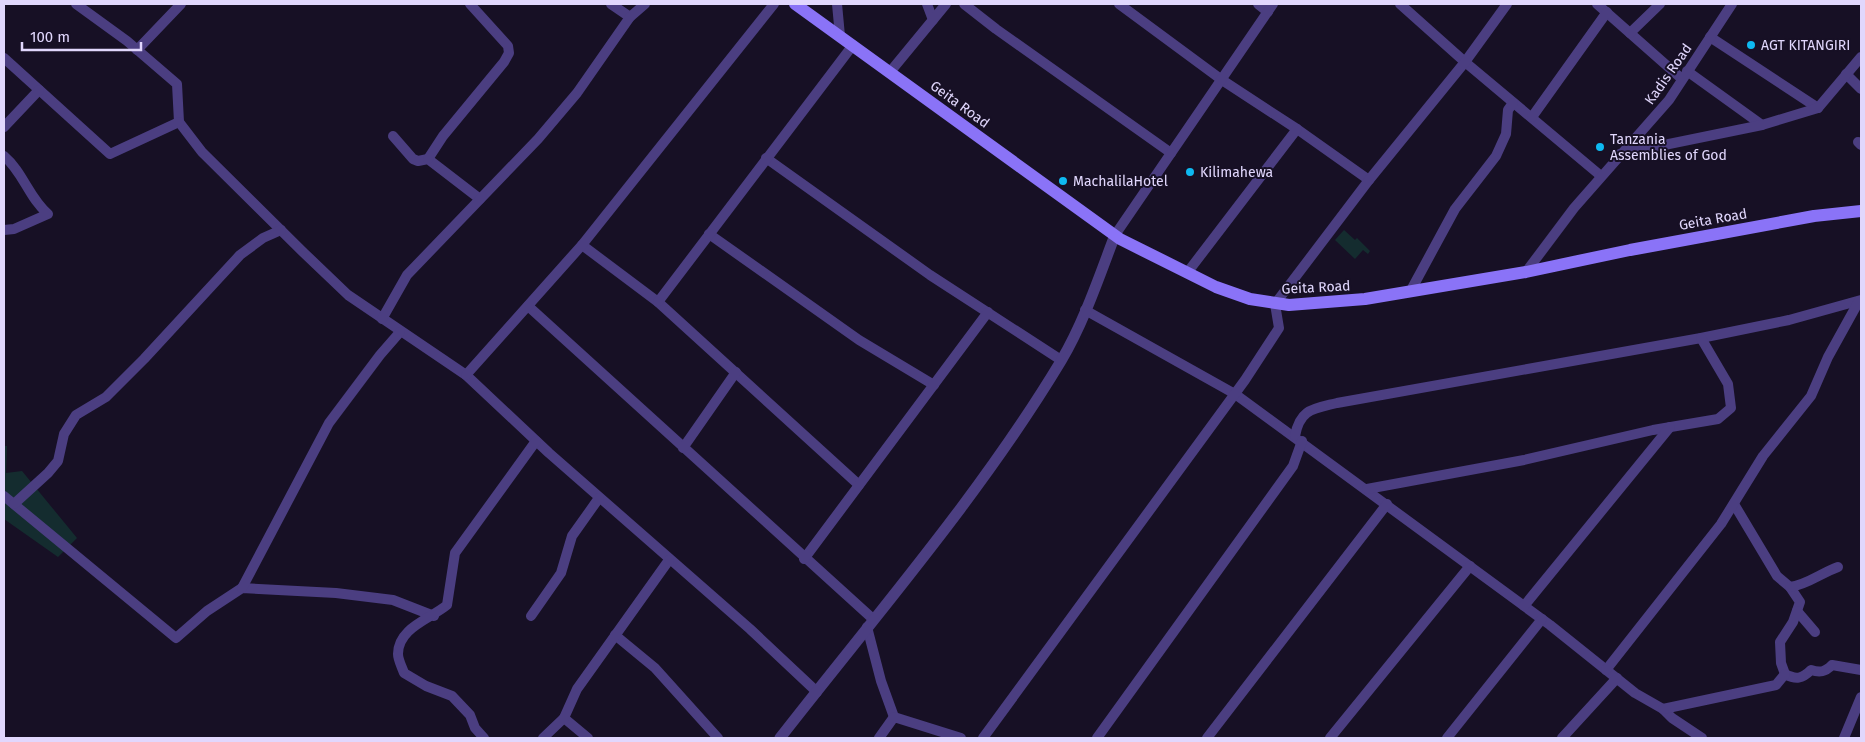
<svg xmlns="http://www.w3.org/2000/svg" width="1865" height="742" font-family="'Fira Sans',sans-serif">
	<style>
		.green { fill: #142c2f }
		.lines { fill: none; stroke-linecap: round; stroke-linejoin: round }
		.minor { stroke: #4b3e81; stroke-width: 10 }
		.tertiary { stroke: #4b3e81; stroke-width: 11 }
		.secondary { stroke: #8a73f7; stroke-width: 12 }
		.poi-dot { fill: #0eb9f1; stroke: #171025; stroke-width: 2 }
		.labels { text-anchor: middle; stroke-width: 4; stroke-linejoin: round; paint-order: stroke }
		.poi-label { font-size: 14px; fill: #e1d7fd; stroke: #171025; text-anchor: start }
		.street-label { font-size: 14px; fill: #e1d7fd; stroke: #171025 }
	</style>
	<rect width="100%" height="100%" fill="#171025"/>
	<g class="green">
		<polygon points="1344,230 1355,240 1357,238 1370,251 1368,254 1363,250 1355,259 1335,240"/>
		<polygon points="4,446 7,446 6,473 22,471 77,538 58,557 4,519"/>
	</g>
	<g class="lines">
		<g class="minor">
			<polyline points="76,4 127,41 177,84 179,122 202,152 304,253 348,295 466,375 549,453 750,629 817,692"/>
			<polyline points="611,4 630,17"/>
			<polyline points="837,4 840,36"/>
			<polyline points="927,4 933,20"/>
			<polyline points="964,4 996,29 1171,153"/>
			<polyline points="1119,4 1222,80 1297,129 1369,180"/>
			<polyline points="1258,4 1268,12"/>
			<polyline points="1400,4 1465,62 1601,176"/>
			<polyline points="1597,4 1682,79"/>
			<polyline points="1630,33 1660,4"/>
			<polyline points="1710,37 1818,108"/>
			<polyline points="137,50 181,4"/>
			<polyline points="4,58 110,154 179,122"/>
			<polyline points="1687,71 1762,125"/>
			<polyline points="890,72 946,4"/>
			<polyline points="1846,74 1861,89"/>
			<polyline points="1532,117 1607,12"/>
			<polyline points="4,127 39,90"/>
			<polyline points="393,136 413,159 418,161 428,159 480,199"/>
			<polyline points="1858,142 1861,145"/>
			<polyline points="1620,154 1762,125 1818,108 1861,57"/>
			<path d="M4 156C23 172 29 198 48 214L14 229 4 230"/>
			<polyline points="766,158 930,275 1061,360"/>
			<polyline points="428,159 443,136 504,62 509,53 508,46 470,4"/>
			<polyline points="709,234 859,340 934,385"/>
			<polyline points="1115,235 1273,4"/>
			<polyline points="582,245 658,302 859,485"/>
			<polyline points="1526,272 1574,208 1669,100 1732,4"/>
			<polyline points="1187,273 1297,129"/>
			<polyline points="1410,292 1455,209 1496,156 1506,134 1508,110 1513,103"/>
			<polyline points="658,302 853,45"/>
			<polyline points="528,306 873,619"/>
			<polyline points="1085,310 1235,394 1550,625 1635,693 1663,709 1672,718 1702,738"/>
			<polyline points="382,319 407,275 538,139 577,93 630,17 645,4"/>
			<polyline points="466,375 582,245 774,4"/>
			<path d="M1295 436C1300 409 1313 409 1337 403L1701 338 1789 320 1861 300"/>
			<polyline points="683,448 736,372"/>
			<polyline points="1367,489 1524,460 1653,430 1718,419 1731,408 1728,384 1701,338"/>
			<polyline points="4,496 176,638 207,611 242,588 336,593 393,600 434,616"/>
			<polyline points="14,504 48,473 58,461 64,434 76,415 106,397 144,359 240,255 263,238 281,230"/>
			<path d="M1734 504 1777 576 1790 587 1800 602 1793 622 1780 642 1781 663 1785 674C1796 680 1802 679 1811 670 1820 673 1825 672 1832 665L1861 670"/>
			<polyline points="804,559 988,312"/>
			<path d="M1790 587C1807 585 1821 573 1838 567"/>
			<polyline points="242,588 329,423 380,355 400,332"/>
			<polyline points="1524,606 1670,427"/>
			<polyline points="1797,611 1815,632"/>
			<polyline points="531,616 561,573 572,536 599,498"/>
			<polyline points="867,627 881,681 894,717"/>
			<polyline points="615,635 655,668 718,738"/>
			<polyline points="1606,670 1721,524 1763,456 1811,396 1828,357 1859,301"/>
			<polyline points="1663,709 1776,685 1785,674"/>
			<polyline points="564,718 588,738"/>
			<path d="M484 738 475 728 470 715 452 696 426 686 404 673C402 667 398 660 398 654 398 628 430 619 447 605L455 553 536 441"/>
			<polyline points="543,738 564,718 577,689 669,560"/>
			<polyline points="879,738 894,717 961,738"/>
			<polyline points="983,738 1245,380 1279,328 1275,304 1369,180 1465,62 1507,4"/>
			<polyline points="1097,738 1293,466 1302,441"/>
			<polyline points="1207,738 1387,504"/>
			<polyline points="1330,738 1470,566"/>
			<polyline points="1447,738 1542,619"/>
			<polyline points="1562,738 1617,678"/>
			<polyline points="1844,738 1861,697"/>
		</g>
		<path class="tertiary" d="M780 738C875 616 981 494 1061 361 1084 322 1099 277 1115 235"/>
		<polyline class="secondary" points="795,4 1120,239 1216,287 1250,299 1289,305 1365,299 1526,272 1630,250 1814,216 1861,211"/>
	</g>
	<g class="poi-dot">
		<circle cx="1751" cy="45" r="5"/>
		<circle cx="1600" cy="147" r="5"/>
		<circle cx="1190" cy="172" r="5"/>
		<circle cx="1063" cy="181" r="5"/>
	</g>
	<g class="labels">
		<g class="poi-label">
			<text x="1761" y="50">AGT KITANGIRI</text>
			<text x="1610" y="144">Tanzania<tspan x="1610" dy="16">Assemblies of God</tspan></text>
			<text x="1200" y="177">Kilimahewa</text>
			<text x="1073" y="186">MachalilaHotel</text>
		</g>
		<g class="street-label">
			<text transform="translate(1668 74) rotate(-55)" y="5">Kadis Road</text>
			<text transform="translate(960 104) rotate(36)" y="5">Geita Road</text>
			<text transform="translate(1713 219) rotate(-10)" y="5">Geita Road</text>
			<text transform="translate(1316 287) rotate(-3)" y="5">Geita Road</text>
		</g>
	</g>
	<rect width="1865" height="742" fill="none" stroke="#e1d7fd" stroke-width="10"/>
	<path d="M22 42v8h119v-8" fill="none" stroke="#e1d7fd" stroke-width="2.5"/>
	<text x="30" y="42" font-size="15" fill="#e1d7fd" stroke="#171025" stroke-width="4" paint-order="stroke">100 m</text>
</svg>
